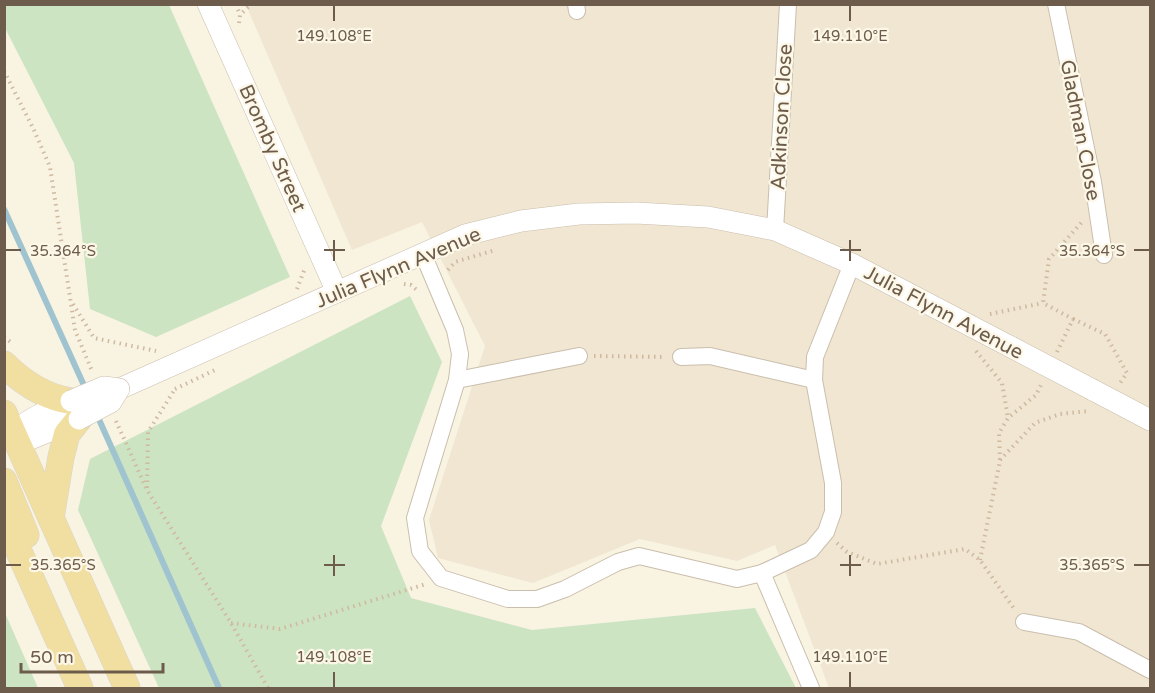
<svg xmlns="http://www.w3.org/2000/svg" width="1155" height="693" font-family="'Varela Round',sans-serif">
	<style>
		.residential { fill: #f0e6d1 }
		.green { fill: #cce4c2 }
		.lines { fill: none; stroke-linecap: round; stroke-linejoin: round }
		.stream { stroke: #a0c3d0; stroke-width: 6 }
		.minor-casing { stroke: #cabead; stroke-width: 18 }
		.tertiary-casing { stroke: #cabead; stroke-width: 22 }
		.primary-casing { stroke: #d9d5d0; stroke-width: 27 }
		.path { stroke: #cfb9a0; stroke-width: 4; stroke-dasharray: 1.5 4.5; stroke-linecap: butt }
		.minor { stroke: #fff; stroke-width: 16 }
		.tertiary { stroke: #fff; stroke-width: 21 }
		.primary { stroke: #f1dea1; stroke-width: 26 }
		.tertiary-bridge-casing { stroke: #cabead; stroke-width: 22; stroke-linecap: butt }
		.tertiary-bridge { stroke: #fff; stroke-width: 21 }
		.ticks { fill: none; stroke: #6d5c4b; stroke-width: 2 }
		.labels { text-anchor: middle; stroke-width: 4.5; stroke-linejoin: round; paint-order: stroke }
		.street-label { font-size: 20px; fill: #6d5c4b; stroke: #fdf7e7 }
		.ticks-label { font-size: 15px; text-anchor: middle; fill: #6d5c4b; stroke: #fdf7e7; stroke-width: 4.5; stroke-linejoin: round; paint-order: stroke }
	</style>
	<rect width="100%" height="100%" fill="#f9f3e2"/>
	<polygon class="residential" points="246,5 1150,5 1150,688 829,688 775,545 737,561 640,539 533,583 438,558 429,520 485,346 422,222 352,250"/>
	<g class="green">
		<polygon points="5,4 169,5 290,277 156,337 90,309 74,163 5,28"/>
		<polygon points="410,296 442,362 381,526 411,598 532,630 755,608 796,688 159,688 78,510 90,459"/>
		<polygon points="5,613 38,688 5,688"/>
	</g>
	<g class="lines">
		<g class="stream">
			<polyline points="4,209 87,392"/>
			<polyline points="97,415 219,688"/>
		</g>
		<defs>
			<g id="minor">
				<polyline points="576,4 577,11"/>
				<polyline points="1056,4 1093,182 1104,255"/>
				<polyline points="775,230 788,4"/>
				<polyline points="423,254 455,330 460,354 457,380 415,518 420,551 441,578 508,599 537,599 565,589 618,562 639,556 737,579 762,573 811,550 826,532 833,512 833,483 814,380 815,357 852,264"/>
				<polyline points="681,357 710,356 814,380"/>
				<polyline points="457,380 579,356"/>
				<polyline points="762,573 811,688"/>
				<polyline points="1024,622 1079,632 1150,670"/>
			</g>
			<g id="tertiary">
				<polyline points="208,4 337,292"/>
				<polyline points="119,389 465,235 521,221 579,214 636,213 708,217 775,230 852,264 1011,347"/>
				<polyline points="1093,390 1150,420"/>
				<path d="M14 434C28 417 51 410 71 401"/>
				<polyline points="18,444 79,419"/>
			</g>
			<g id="primary">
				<path d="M4 364C22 382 45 397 71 401"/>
				<polyline points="4,413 127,688"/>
				<polyline points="4,481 26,535"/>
				<polyline points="4,518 80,688"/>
				<polyline points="51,518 61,457 67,434 79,419"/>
			</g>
		</defs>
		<use href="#minor" class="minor-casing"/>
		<use href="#tertiary" class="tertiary-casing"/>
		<use href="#primary" class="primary-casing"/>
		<g class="path">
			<polyline points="236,4 240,15"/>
			<polyline points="239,23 240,15 251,4"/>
			<polyline points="4,71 33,128 50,167 75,330 92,371"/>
			<polyline points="448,270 455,262 495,250"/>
			<polyline points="404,284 411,285 418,291"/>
			<polyline points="297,289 305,268"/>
			<polyline points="73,304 94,338 156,351"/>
			<polyline points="990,314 1043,303"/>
			<polyline points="1073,319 1105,334 1127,373 1120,383"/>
			<polyline points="4,337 13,344"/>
			<polyline points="976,351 1002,383 1008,418"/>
			<polyline points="1057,352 1073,319 1043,303 1049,259 1082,222"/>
			<polyline points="594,356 665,357"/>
			<polyline points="175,389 215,370"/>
			<polyline points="116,421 147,490 231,623 268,688"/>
			<polyline points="1000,460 1035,423 1060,414 1089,411"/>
			<polyline points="147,488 148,432 175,389"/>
			<polyline points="837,543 847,552 877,564 965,549 980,560 1015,610"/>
			<polyline points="980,560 1000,461 999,433 1008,418 1036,395 1042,383"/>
			<polyline points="231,623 280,629 426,584"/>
		</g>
		<use href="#minor" class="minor"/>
		<use href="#tertiary" class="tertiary"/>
		<use href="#primary" class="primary"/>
		<defs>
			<g id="tertiary-bridge">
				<polyline points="1011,347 1093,390"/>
				<polyline points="71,401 104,387 119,389 111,402 79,419"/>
			</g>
		</defs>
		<use href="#tertiary-bridge" class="tertiary-bridge-casing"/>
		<use href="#tertiary-bridge" class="tertiary-bridge"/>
	</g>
	<path class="ticks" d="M334 6V21M850 6V21M334 240V261M850 240V261M6 250H21M324 250H345M840 250H861M1134 250H1149M334 555V576M850 555V576M6 565H21M324 565H345M840 565H861M1134 565H1149M334 672V687M850 672V687"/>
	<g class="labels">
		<g class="street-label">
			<text transform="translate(781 117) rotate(-87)" y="7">Adkinson Close</text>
			<text transform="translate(1081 130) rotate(79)" y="7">Gladman Close</text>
			<text transform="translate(273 148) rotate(66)" y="7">Bromby Street</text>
			<text transform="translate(398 267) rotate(-23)" y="7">Julia Flynn Avenue</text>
			<text transform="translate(944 312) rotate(28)" y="7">Julia Flynn Avenue</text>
		</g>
	</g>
	<g class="ticks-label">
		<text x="334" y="41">149.108°E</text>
		<text x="850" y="41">149.110°E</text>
		<text x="63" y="256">35.364°S</text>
		<text x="1092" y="256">35.364°S</text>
		<text x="63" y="570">35.365°S</text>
		<text x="1092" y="570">35.365°S</text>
		<text x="334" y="662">149.108°E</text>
		<text x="850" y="662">149.110°E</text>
	</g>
	<rect width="1155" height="693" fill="none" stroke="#6d5c4b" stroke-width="12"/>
	<path d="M21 663v9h142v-9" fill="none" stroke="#6d5c4b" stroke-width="3"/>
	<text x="30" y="663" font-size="18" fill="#6d5c4b" stroke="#fdf7e7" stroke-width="4.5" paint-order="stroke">50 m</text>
</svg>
